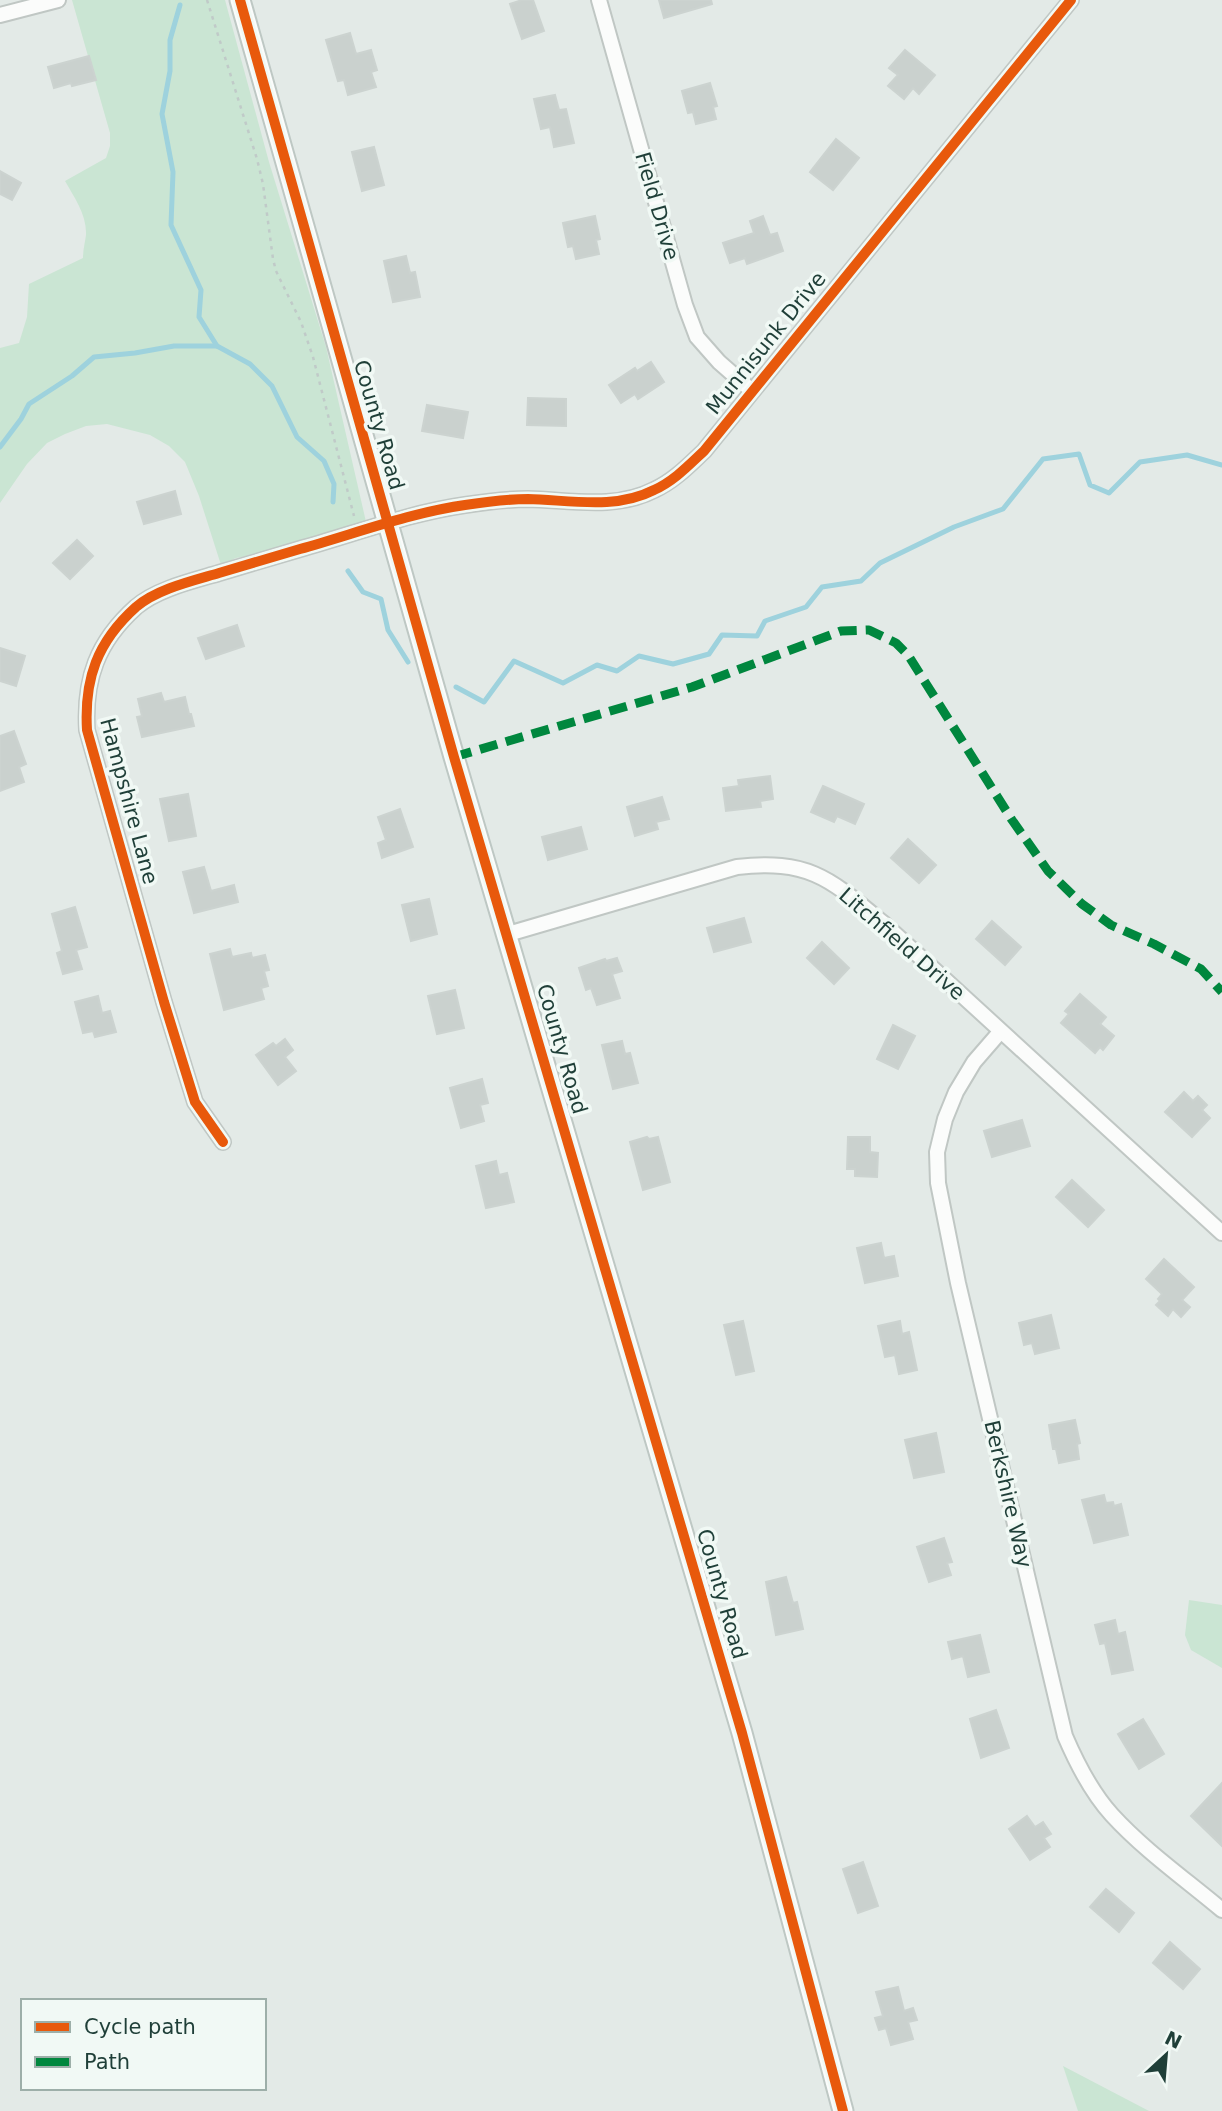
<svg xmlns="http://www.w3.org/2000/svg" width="1222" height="2111" font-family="'DejaVu Sans',sans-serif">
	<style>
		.green { fill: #cae5d3 }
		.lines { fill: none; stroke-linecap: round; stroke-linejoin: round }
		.stream { stroke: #9ed2dd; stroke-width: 5 }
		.building { fill: #cad1ce; stroke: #ccd3d0; stroke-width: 2 }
		.street-casing { stroke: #c0c7c4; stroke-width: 18 }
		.secondary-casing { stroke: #bec8c4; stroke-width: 23 }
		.path { stroke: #c0cac8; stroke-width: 2.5; stroke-dasharray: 3.5 5; stroke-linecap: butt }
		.street { stroke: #fbfcfb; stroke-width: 14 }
		.secondary { stroke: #fbfcfb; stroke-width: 19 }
		.quiet { stroke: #00873e; stroke-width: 9; stroke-dasharray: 18 9; stroke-linecap: butt }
		.cycleway-casing { stroke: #f1f9f5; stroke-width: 15 }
		.cycleway { stroke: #e8590c; stroke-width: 10 }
		.labels { text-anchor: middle; stroke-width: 7; stroke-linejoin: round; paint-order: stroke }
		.street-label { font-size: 21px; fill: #1f3f38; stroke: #f1f9f5 }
	</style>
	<rect width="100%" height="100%" fill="#e3eae7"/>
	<g class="green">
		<path d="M72 0H225L269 162 326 347 369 535 236 558 221 565 199 496 185 462 169 446 150 435 107 424 86 426 65 434 47 443 27 464 0 503V348L19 343 27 317 29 284 83 258C83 250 85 242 86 235 87 215 74 197 65 181L106 158 110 146V133Z"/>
		<polygon points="1189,1600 1222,1605 1222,1668 1191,1650 1185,1635"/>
		<polygon points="1063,2066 1149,2111 1078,2111"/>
	</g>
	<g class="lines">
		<g class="stream">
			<polyline points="180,5 170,40 170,71 162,114 173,172 171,225 201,290 199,317 217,346"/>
			<polyline points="0,447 21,419 29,404 72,376 94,357 135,353 174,346 217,346 250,364 272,386 297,437 324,461 334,484 333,502"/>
			<polyline points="348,571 363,592 381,599 388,630 408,662"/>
			<polyline points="456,687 484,702 514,661 563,683 597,665 617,671 639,656 673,664 709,654 722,635 757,636 765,621 806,607 822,587 861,581 880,563 954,527 1003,509 1043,459 1079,454 1090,485 1109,493 1140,462 1187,455 1222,465"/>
		</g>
	</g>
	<g class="building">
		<polygon points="522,0 533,0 544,31 522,39 510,4"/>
		<polygon points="659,0 711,0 712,4 664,18"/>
		<polygon points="350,33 356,54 371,50 377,70 371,72 376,87 348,95 344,80 338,81 326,40"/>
		<polygon points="905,50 935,75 919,94 913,88 904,99 888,86 898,75 889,68"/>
		<polygon points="89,56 96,80 72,86 71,83 54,88 48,67"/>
		<polygon points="710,83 717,106 713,107 716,119 696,124 693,112 688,113 682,91"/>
		<polygon points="555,95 559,110 566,109 574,143 554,147 550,127 541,129 534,99"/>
		<polygon points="836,139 859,158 833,190 810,172"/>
		<polygon points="374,147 384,185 362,191 352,152"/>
		<polygon points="0,171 21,183 12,200 0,194"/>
		<polygon points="595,216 600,239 596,240 599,254 576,259 573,246 568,247 563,223"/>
		<polygon points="763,216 770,235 777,233 783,251 747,264 745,258 730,263 723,243 754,233 750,221"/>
		<polygon points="406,256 410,273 415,272 420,297 393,302 384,261"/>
		<polygon points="651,362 664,382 638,399 635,394 621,403 609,385 635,368 637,371"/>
		<polygon points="528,398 566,399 566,426 527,425"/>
		<polygon points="427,405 468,412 463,438 422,431"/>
		<polygon points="175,491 181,514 144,524 137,502"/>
		<polygon points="77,540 93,556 70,579 53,563"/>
		<polygon points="237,625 244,646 206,659 198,638"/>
		<polygon points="0,648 25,656 16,686 0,681"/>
		<polygon points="161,693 164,702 185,697 189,714 191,714 194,726 142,737 137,717 142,716 138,699"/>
		<polygon points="14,731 26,764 19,767 24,782 0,791 0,736"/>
		<polygon points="770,776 773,799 760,801 761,807 726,811 723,788 739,786 738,780"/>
		<polygon points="823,786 864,804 855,824 837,816 834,822 811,812"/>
		<polygon points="188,794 196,836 169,841 160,799"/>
		<polygon points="662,797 669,819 656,822 658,829 635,836 627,807"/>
		<polygon points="400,809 413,847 382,858 378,843 386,840 378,817"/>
		<polygon points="581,827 587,849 548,860 542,837"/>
		<polygon points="908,839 936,865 919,883 891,858"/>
		<polygon points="204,867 211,891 234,885 238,902 194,913 183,872"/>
		<polygon points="429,899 437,934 411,941 402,905"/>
		<polygon points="75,907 87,947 76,950 82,969 63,974 57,953 62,951 52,914"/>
		<polygon points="744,918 751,942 714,952 707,928"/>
		<polygon points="992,921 1021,947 1005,965 976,939"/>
		<polygon points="822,942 849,968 834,984 807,958"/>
		<polygon points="230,949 232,957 251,953 252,958 265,955 269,970 264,971 268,986 261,988 264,999 224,1010 210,954"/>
		<polygon points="617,958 622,971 612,974 620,998 597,1005 591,988 586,990 579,968 605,959 606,961"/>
		<polygon points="455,990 464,1028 437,1034 428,996"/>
		<polygon points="1080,994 1106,1017 1100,1024 1114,1036 1103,1050 1100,1047 1095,1053 1061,1023 1069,1014 1065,1011"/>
		<polygon points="98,996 102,1013 110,1011 116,1032 95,1037 93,1031 83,1033 75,1002"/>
		<polygon points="893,1025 915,1036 898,1069 877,1059"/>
		<polygon points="285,1039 293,1050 285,1057 296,1071 278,1085 256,1055 273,1043 276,1046"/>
		<polygon points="622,1041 625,1054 630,1053 638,1083 613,1089 602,1045"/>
		<polygon points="482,1079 488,1103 480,1105 484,1121 461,1128 450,1088"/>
		<polygon points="1184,1092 1193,1101 1198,1096 1207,1105 1202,1110 1210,1118 1192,1137 1165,1112"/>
		<polygon points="1022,1120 1030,1146 992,1157 984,1131"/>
		<polygon points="647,1137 649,1139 658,1137 670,1182 643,1190 630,1142"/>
		<polygon points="848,1137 870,1137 870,1152 878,1153 877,1177 855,1176 855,1169 847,1169"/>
		<polygon points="496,1161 499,1175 507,1173 514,1202 486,1208 476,1166"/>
		<polygon points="1072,1180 1104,1210 1088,1227 1056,1197"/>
		<polygon points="881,1243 884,1258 894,1256 898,1276 865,1283 857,1248"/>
		<polygon points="1164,1259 1194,1287 1182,1300 1190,1307 1181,1317 1173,1309 1168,1316 1156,1305 1160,1301 1158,1299 1162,1294 1146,1279"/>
		<polygon points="1051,1315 1059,1348 1035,1354 1032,1343 1024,1345 1019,1323"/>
		<polygon points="743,1321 754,1371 736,1375 724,1325"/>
		<polygon points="900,1321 902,1334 909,1332 917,1370 899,1374 895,1355 885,1357 878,1326"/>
		<polygon points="1075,1420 1080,1443 1077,1444 1079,1459 1059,1463 1056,1449 1053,1449 1049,1425"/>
		<polygon points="936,1433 944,1472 914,1478 905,1440"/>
		<polygon points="1104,1495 1106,1503 1113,1502 1114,1506 1121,1504 1128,1535 1094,1543 1082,1500"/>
		<polygon points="944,1538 952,1562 947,1563 951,1575 929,1582 917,1547"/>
		<polygon points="786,1577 793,1603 797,1602 803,1629 776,1635 766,1582"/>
		<polygon points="1115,1620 1118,1634 1125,1632 1133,1670 1112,1674 1105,1643 1100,1644 1095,1625"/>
		<polygon points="980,1635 989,1672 968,1677 963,1656 952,1659 948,1642"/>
		<polygon points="996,1710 1009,1748 981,1758 970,1719"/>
		<polygon points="1143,1719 1164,1754 1139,1769 1118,1734"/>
		<polygon points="1222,1783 1222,1846 1191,1816"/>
		<polygon points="1027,1816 1035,1827 1043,1822 1051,1834 1044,1838 1050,1847 1030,1860 1009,1829"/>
		<polygon points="863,1862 878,1906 858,1913 843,1869"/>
		<polygon points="1106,1889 1134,1913 1119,1932 1090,1907"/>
		<polygon points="1170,1942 1200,1969 1183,1989 1153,1963"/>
		<polygon points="898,1987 904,2011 913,2008 917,2020 908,2022 913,2039 891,2045 886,2028 879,2030 875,2018 883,2016 876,1992"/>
	</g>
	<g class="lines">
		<defs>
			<g id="street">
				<polyline points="599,0 685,305 697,337 719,362 752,391"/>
				<polyline points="0,15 58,0"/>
				<path d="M508 934 737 867C810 859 830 879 883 923L1222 1233"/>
				<path d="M1000 1032 974 1062 956 1092 945 1119 937 1152 938 1183 958 1283 1065 1736C1077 1764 1091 1792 1112 1815 1144 1850 1185 1879 1222 1910"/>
				<path d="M223 1142 195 1102 164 1002 87 730C84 679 97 642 136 607 157 589 192 581 219 573 246 565 273 557 300 549 354 534 409 513 465 505 485 502 508 499 528 499 570 500 615 510 654 490 674 481 689 465 704 451L1071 0"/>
			</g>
			<polyline id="secondary" points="240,0 454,757 742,1733 843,2111"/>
		</defs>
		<use href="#street" class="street-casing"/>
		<use href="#secondary" class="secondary-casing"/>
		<polyline class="path" points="207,0 257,159 263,184 273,259 276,271 301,322 313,357 354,516"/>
		<use href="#street" class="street"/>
		<use href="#secondary" class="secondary"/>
		<polyline class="quiet" points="454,757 692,687 841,631 869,630 896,643 908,655 1012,820 1048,871 1082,904 1111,925 1154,944 1201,969 1222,992"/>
		<defs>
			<g id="cycleway">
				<polyline points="240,0 454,757 742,1733 843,2111"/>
				<path d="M223 1142 195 1102 164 1002 87 730C84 679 97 642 136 607 157 589 192 581 219 573 246 565 273 557 300 549 354 534 409 513 465 505 485 502 508 499 528 499 570 500 615 510 654 490 674 481 689 465 704 451L1071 0"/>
			</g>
		</defs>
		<use href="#cycleway" class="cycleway-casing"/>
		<use href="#cycleway" class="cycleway"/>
	</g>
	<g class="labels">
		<g class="street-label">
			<text transform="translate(657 206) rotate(74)" y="7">Field Drive</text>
			<text transform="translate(766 343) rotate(-51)" y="7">Munnisunk Drive</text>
			<text transform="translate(379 425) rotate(74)" y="7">County Road</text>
			<text transform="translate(129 801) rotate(75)" y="7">Hampshire Lane</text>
			<text transform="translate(902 944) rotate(41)" y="7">Litchfield Drive</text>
			<text transform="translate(562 1049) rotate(74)" y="7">County Road</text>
			<text transform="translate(1008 1494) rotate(77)" y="7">Berkshire Way</text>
			<text transform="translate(722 1594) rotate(74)" y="7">County Road</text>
		</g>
	</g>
	<rect x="21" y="1999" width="245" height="91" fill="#f1f9f5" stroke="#9dafa9" stroke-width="2"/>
	<rect x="35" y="2022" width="35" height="10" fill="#e8590c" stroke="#9dafa9" stroke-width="2"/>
	<text x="84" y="2034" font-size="21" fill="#1f3f38">Cycle path</text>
	<rect x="35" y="2057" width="35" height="10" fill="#00873e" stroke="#9dafa9" stroke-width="2"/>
	<text x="84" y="2069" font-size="21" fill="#1f3f38">Path</text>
	<g transform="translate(1166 2055) rotate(26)" stroke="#f1f9f5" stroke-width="5" paint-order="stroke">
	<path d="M0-5L12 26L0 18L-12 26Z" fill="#1f3f38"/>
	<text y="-10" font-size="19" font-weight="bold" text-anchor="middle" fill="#1f3f38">N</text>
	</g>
</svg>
